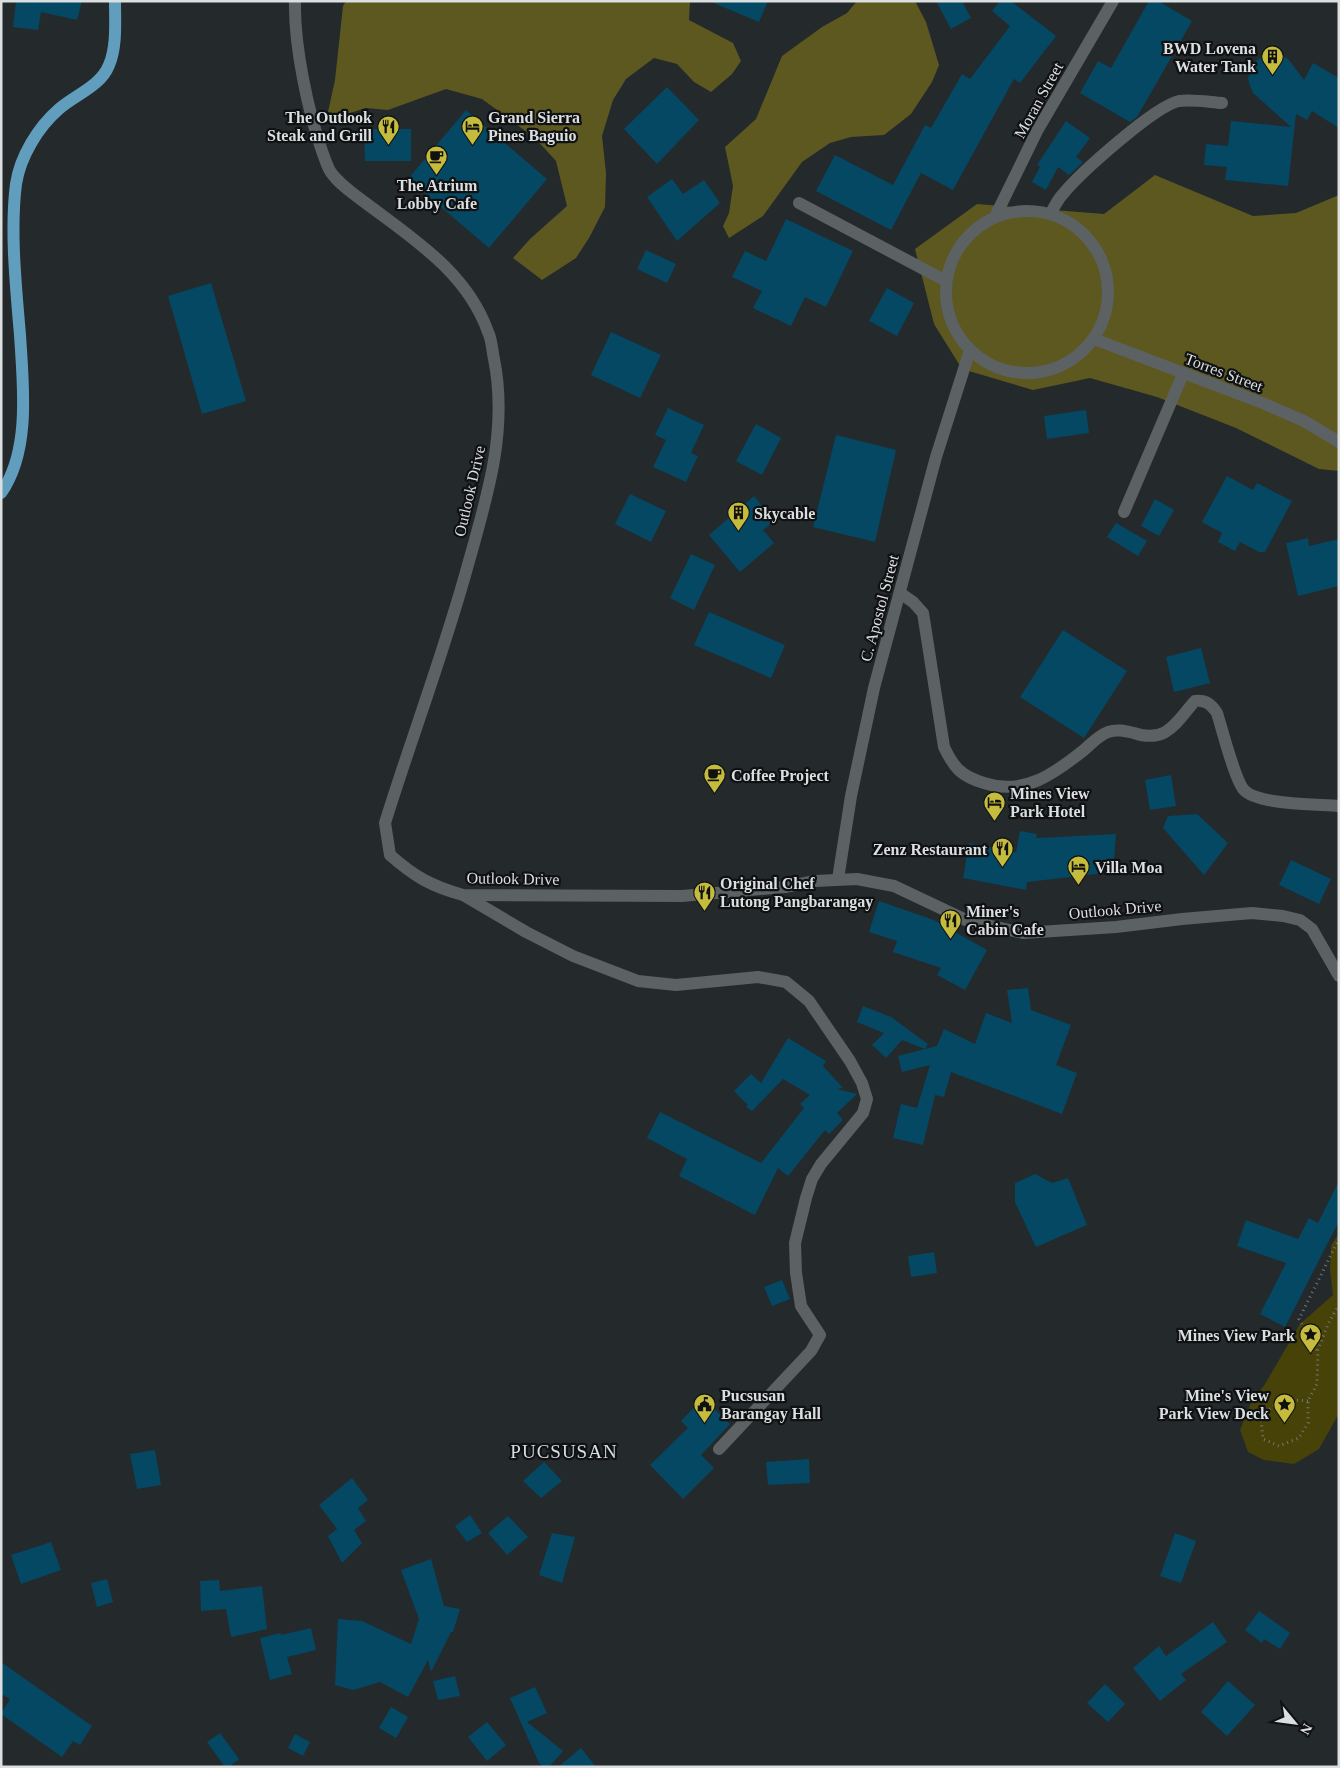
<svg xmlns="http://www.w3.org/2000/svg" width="1340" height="1768" font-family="Georgia,serif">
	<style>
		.green { fill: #474308 }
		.forest { fill: #5c581f }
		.building { fill: #044864 }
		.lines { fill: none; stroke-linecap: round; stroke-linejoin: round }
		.path { stroke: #727678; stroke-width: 3; stroke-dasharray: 1 4; stroke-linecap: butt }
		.minor { stroke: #5c6164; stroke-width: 12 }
		.major { stroke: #619ebe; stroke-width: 12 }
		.labels { text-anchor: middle; stroke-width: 4.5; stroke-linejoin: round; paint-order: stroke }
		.poi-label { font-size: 16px; font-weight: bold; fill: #dcdfe0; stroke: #0f1113; text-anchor: start }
		.street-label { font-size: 16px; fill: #dcdfe0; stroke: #0f1113 }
		.quarter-label { font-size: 19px; letter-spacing: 1px; fill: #d7dde0; stroke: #0f1113 }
	</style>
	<rect width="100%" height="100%" fill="#24292c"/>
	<polygon class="green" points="1339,1233 1338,1415 1319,1449 1294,1464 1264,1460 1248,1452 1240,1430 1251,1403 1265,1384 1300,1324 1333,1295 1330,1270 1331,1246"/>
	<g class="forest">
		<polygon points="346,1 690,1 689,20 733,43 741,61 732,74 711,92 694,82 677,64 654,58 626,79 613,100 602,136 606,173 605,207 589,238 576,258 542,280 513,258 530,239 567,206 556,161 535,138 482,99 446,89 388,110 366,108 344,115 328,112 335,80 343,6"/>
		<polygon points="857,1 915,1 926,22 939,65 932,82 911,114 884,135 851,137 830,143 802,162 763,216 729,238 723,226 729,213 733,186 725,147 756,119 782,56 822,27 847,13"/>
		<polygon points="1155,175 1253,216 1296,213 1339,195 1339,471 1319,469 1236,428 1157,397 1090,378 1033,390 962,369 934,324 915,249 977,204 1104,214"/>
	</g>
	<g class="building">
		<polygon points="16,1 82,1 77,20 41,12 38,30 13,27"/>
		<polygon points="709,1 768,1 759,22"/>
		<polygon points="936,1 962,1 971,18 951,29"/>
		<polygon points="1000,1 1011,1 1056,36 1020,83 1014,79 953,190 921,173 891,230 816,191 835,155 893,185 925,125 931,128 962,74 970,79 1010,26 992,11"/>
		<polygon points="1149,1 1158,1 1192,21 1137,117 1130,122 1080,93 1098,61 1111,68"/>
		<polygon points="1274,53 1282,55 1289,60 1304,80 1313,63 1339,78 1339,128 1312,111 1307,120 1296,114 1288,186 1225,180 1227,167 1204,165 1206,144 1228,146 1231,121 1291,127 1253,93 1250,86 1248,78 1253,63 1266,54"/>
		<polygon points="667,87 699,120 657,164 624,129"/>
		<polygon points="466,110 547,179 489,248 408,179"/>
		<polygon points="1066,121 1090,138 1076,157 1083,162 1069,175 1058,167 1046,190 1032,182 1040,167 1037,165"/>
		<polygon points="364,129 411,129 411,161 365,161"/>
		<polygon points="672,179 683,194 704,180 720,203 677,241 647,197"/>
		<polygon points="786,219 853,251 826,307 805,297 791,326 753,308 762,291 732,277 745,251 766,261"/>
		<polygon points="646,250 676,264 667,283 637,269"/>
		<polygon points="211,283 246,401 202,414 168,296"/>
		<polygon points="887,288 914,303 897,336 869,321"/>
		<polygon points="611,332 661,355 640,398 591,375"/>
		<polygon points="668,408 704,425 691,453 698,456 686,482 653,467 666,440 655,435"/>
		<polygon points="1086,410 1089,433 1047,439 1044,416"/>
		<polygon points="756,424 781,438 762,475 736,461"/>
		<polygon points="836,435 896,450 875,542 813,527"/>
		<polygon points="1227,476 1253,490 1257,483 1292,501 1265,552 1259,552 1240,542 1235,551 1218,542 1222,533 1202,522"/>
		<polygon points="630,494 666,511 651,542 615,524"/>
		<polygon points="754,496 774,521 763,530 774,543 740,572 709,535"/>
		<polygon points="1155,499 1174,510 1159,536 1141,526"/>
		<polygon points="1116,523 1147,541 1138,556 1107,537"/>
		<polygon points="1308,538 1309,546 1339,539 1339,586 1298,596 1286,543"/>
		<polygon points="691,554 715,565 694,610 670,598"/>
		<polygon points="709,612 785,645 771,678 694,645"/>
		<polygon points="1063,630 1127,671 1084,738 1020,697"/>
		<polygon points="1201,648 1210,683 1174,692 1166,657"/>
		<polygon points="1171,775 1176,806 1150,810 1145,780"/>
		<polygon points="1197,814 1228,843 1204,875 1163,828 1168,816"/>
		<polygon points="1020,831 1037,834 1036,838 1116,834 1113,872 1027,882 1026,890 963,878 969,843 1016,852"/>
		<polygon points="1291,860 1331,879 1319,904 1279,885"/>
		<polygon points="879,901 934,920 987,950 965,990 937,975 941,968 893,952 897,941 869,932"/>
		<polygon points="1028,988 1031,1010 1071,1025 1056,1065 1077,1073 1062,1114 951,1072 944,1097 935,1095 923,1145 893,1138 901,1104 917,1108 930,1065 902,1072 898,1056 925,1049 902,1040 886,1058 872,1045 884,1033 857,1022 863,1006 891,1017 928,1044 925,1049 937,1046 944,1029 975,1044 986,1013 1012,1023 1007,990"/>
		<polygon points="788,1038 826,1061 823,1066 843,1088 837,1089 857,1094 837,1113 843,1120 829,1134 825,1130 788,1176 778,1168 755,1215 679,1176 687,1159 647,1138 660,1112 761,1163 804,1108 800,1104 810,1095 783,1079 752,1111 746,1107 748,1105 734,1091 751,1074 761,1083"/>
		<polygon points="1035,1174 1052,1183 1068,1178 1087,1225 1036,1247 1015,1202 1015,1183"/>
		<polygon points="1339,1181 1339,1221 1285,1327 1260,1314 1286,1263 1237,1246 1246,1220 1298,1239 1309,1218 1318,1223"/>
		<polygon points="934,1252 937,1273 911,1277 908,1256"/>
		<polygon points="782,1280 790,1299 772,1306 764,1287"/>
		<polygon points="703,1398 730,1424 701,1455 714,1468 683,1499 650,1465 688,1428 681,1421"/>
		<polygon points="155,1450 161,1485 137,1489 130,1454"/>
		<polygon points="809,1459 810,1483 768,1485 766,1462"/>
		<polygon points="544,1462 562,1481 541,1498 523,1481"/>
		<polygon points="352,1478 368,1500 358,1508 366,1521 354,1530 362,1543 342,1563 328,1536 337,1529 319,1505"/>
		<polygon points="470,1515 482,1533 467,1542 455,1526"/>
		<polygon points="508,1516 528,1537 507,1555 488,1533"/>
		<polygon points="552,1533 575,1537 562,1583 539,1575"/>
		<polygon points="1175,1533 1196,1541 1181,1583 1160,1576"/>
		<polygon points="51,1542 61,1570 21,1584 11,1555"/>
		<polygon points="431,1559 444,1606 460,1609 453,1632 451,1632 431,1672 428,1660 408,1697 380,1682 353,1690 335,1685 338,1619 362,1621 411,1644 419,1619 401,1570"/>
		<polygon points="107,1579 113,1602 97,1607 91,1583"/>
		<polygon points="219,1580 220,1591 262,1586 267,1629 231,1637 226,1609 201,1611 200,1581"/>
		<polygon points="1259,1611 1290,1633 1280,1649 1264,1639 1262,1643 1245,1630"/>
		<polygon points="1213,1622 1227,1642 1181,1674 1186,1680 1160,1701 1133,1668 1159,1646 1166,1656"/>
		<polygon points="311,1628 316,1650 287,1657 292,1674 270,1680 260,1638 281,1633 281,1635"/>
		<polygon points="1,1662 92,1726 80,1745 73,1741 62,1757 1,1714 10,1699 1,1694"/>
		<polygon points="455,1676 460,1696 438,1700 433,1681"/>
		<polygon points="1228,1681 1255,1705 1227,1736 1201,1712"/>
		<polygon points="1105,1684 1125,1704 1108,1722 1087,1703"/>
		<polygon points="535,1687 547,1713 527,1722 563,1751 549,1767 544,1767 539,1763 510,1698"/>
		<polygon points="391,1707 408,1717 396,1738 379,1728"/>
		<polygon points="487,1722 506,1745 487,1761 468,1737"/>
		<polygon points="220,1733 239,1759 229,1767 225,1767 207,1742"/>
		<polygon points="295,1734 310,1742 303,1756 288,1748"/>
		<polygon points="581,1748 596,1767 558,1767"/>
	</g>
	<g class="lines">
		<g class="path">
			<polyline points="1317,1350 1299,1319 1339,1239"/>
			<path d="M1308 1401C1286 1399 1275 1400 1261 1419L1263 1439 1279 1446 1299 1438 1308 1423V1401L1317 1384 1318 1350 1328 1324 1339 1305"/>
		</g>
		<g class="minor">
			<path d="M295 1C294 46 308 112 323 154 325 159 327 166 330 171 339 185 358 197 371 207 418 242 468 275 488 332 492 340 492 350 494 359 508 429 488 494 469 561 445 650 412 736 385 823L390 855C415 877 431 886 463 895L682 896 785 887 815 881 857 879 894 886 968 921 1023 933 1116 927 1182 919 1252 913 1283 916 1300 920 1312 929 1339 976"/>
			<polyline points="799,203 946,281"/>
			<circle cx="1027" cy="292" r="81"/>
			<path d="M1051 213C1054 207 1058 199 1063 194 1080 173 1155 106 1179 101 1192 99 1209 102 1222 103"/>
			<polyline points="995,217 1037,131 1113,1"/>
			<polyline points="1094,339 1265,404 1304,421 1339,442"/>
			<polyline points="1124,512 1183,374"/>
			<path d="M900 593 913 602 923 613 944 747C954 768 961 776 984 783 1024 796 1054 774 1084 750 1092 743 1098 736 1108 732 1117 729 1125 731 1134 733 1167 744 1176 722 1195 701 1206 700 1211 704 1217 713 1222 729 1235 780 1244 790 1258 805 1317 804 1339 806"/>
			<polyline points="838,879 851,796 874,688 936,457 970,350"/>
			<polyline points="465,896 526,932 573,956 638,981 676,985 758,977 786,982 809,1001 850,1061 862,1083 867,1099 863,1113 821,1164 812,1179 806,1198 795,1243 796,1273 801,1306 820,1335 811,1351 719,1449"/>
		</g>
		<path class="major" d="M1 493C31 451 23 384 20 335 16 287 10 231 16 184 20 157 38 127 59 109 75 95 101 86 109 65 117 47 115 21 115 1"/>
	</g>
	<defs>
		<symbol id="building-pin" viewBox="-11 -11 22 30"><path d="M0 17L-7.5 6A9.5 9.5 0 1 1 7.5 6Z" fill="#c5bc3d" stroke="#0f1113"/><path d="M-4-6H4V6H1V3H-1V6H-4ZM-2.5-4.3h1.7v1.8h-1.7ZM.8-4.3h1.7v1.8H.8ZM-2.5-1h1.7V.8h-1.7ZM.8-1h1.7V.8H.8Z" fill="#111"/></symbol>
		<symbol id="restaurant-pin" viewBox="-11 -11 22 30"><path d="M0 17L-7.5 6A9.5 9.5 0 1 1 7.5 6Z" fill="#c5bc3d" stroke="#0f1113"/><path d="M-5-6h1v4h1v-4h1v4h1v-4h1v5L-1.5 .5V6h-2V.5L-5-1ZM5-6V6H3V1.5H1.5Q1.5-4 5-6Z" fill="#111"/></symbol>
		<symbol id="hotel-pin" viewBox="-11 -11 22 30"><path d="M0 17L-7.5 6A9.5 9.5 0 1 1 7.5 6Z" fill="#c5bc3d" stroke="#0f1113"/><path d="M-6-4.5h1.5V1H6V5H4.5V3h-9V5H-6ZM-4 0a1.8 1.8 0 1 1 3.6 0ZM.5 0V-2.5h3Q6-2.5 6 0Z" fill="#111"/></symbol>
		<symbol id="cafe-pin" viewBox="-11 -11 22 30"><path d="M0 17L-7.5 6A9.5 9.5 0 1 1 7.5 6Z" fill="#c5bc3d" stroke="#0f1113"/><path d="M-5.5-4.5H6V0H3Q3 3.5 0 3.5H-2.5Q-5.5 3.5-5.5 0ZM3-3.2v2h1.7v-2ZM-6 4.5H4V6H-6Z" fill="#111"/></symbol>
		<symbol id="sight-pin" viewBox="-11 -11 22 30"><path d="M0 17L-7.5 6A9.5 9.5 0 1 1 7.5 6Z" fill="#c5bc3d" stroke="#0f1113"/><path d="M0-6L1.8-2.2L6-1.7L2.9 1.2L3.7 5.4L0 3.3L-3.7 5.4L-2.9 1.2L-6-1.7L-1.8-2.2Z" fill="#111"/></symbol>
		<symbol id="civic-pin" viewBox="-11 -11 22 30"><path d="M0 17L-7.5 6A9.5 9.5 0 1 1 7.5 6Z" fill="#c5bc3d" stroke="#0f1113"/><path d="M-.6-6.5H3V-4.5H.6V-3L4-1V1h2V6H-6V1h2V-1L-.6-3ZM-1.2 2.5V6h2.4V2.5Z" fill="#111"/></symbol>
	</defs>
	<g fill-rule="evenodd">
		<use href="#building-pin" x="1260" y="44" width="25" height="34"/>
		<use href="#restaurant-pin" x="376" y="114" width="25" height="34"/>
		<use href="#hotel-pin" x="460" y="114" width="25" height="34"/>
		<use href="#cafe-pin" x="424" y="144" width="25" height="34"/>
		<use href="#building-pin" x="726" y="500" width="25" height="34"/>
		<use href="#cafe-pin" x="702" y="762" width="25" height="34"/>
		<use href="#hotel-pin" x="982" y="790" width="25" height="34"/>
		<use href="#restaurant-pin" x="990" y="836" width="25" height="34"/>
		<use href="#hotel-pin" x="1066" y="854" width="25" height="34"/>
		<use href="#restaurant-pin" x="692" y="880" width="25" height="34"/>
		<use href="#restaurant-pin" x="938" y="908" width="25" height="34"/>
		<use href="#sight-pin" x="1298" y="1322" width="25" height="34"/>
		<use href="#civic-pin" x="692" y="1392" width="25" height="34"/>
		<use href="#sight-pin" x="1272" y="1392" width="25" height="34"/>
	</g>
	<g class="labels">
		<g class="poi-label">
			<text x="1256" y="54" text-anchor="end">BWD Lovena<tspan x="1256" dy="18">Water Tank</tspan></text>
			<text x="372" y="123" text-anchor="end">The Outlook<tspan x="372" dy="18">Steak and Grill</tspan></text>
			<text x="488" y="123">Grand Sierra<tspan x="488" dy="18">Pines Baguio</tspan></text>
			<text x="437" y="191" text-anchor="middle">The Atrium<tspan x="437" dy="18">Lobby Cafe</tspan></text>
			<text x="754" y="519">Skycable</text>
			<text x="731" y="781">Coffee Project</text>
			<text x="1010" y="799">Mines View<tspan x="1010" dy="18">Park Hotel</tspan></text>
			<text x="987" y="855" text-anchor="end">Zenz Restaurant</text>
			<text x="1095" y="873">Villa Moa</text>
			<text x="720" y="889">Original Chef<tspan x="720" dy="18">Lutong Pangbarangay</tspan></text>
			<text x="966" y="917">Miner's<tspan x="966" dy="18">Cabin Cafe</tspan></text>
			<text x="1295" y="1341" text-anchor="end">Mines View Park</text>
			<text x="721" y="1401">Pucsusan<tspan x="721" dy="18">Barangay Hall</tspan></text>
			<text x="1269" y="1401" text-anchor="end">Mine's View<tspan x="1269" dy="18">Park View Deck</tspan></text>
		</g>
		<g class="street-label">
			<text transform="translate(1038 100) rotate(-61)" y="6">Moran Street</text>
			<text transform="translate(1224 372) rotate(21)" y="6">Torres Street</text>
			<text transform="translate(469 491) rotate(-77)" y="6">Outlook Drive</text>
			<text transform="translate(879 608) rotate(-75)" y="6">C. Apostol Street</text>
			<text transform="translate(513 878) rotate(1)" y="6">Outlook Drive</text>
			<text transform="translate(1115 909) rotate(-5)" y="6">Outlook Drive</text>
		</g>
		<g class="quarter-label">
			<text x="564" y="1458">PUCSUSAN</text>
		</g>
	</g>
	<rect width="1340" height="1768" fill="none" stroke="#dcdfe0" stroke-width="5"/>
	<g transform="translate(1295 1723) rotate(119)" stroke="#0f1113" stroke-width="4" paint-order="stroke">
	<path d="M0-4L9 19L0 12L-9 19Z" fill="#dcdfe0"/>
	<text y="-8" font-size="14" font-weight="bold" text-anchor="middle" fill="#dcdfe0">N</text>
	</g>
</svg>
